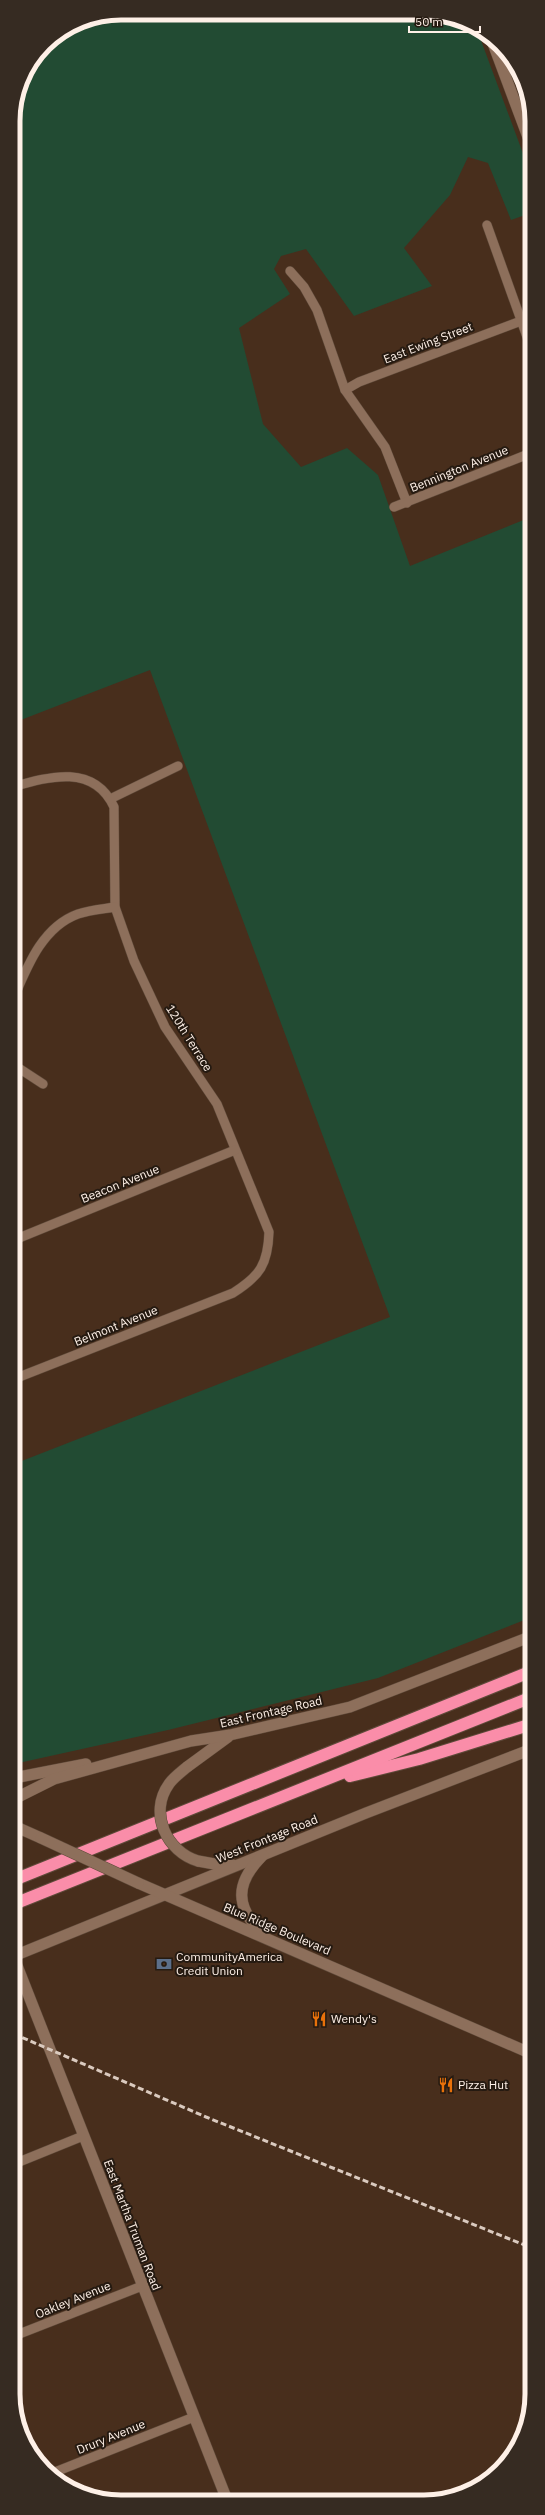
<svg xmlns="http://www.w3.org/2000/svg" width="545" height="2515" font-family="'IBM Plex Sans',sans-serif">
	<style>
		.green { fill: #224b33 }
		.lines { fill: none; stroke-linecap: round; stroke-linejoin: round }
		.minor-casing { stroke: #5f4a3a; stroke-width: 10 }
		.tertiary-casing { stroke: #5f4a3a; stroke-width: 12 }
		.secondary-casing { stroke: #5f4a3a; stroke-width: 12 }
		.motorway-casing { stroke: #5f4a3a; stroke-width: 14 }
		.minor { stroke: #8d6f5b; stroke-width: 9 }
		.tertiary { stroke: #8d6f5b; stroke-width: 11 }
		.secondary { stroke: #8d6f5b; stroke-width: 11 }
		.motorway { stroke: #fa8da9; stroke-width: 12 }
		.rail { stroke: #dacabf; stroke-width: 3; stroke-dasharray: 6 3; stroke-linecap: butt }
		.tertiary-bridge-casing { stroke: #5f4a3a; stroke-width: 12; stroke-linecap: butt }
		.secondary-bridge-casing { stroke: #5f4a3a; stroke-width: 12; stroke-linecap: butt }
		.tertiary-bridge { stroke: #8d6f5b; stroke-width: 11 }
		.secondary-bridge { stroke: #8d6f5b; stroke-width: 11 }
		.labels { text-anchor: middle; stroke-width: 4; stroke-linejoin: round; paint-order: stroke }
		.street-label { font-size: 12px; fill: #fef0e7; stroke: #251a11 }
		.poi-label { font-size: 12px; fill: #fef0e7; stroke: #251a11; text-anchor: start }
		.rim { fill: none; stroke: #fef0e7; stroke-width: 5 }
	</style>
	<rect width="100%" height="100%" fill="#482e1c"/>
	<polygon class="green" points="121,13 445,15 476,27 531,175 531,213 511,220 488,163 468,157 450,195 404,248 432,286 354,316 306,249 281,256 274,269 290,294 239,328 263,424 301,467 347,448 378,475 410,566 531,517 532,1617 378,1678 168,1730 14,1764 14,1464 390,1317 150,670 13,723 13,114 21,79 45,44 80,21"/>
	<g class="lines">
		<defs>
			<g id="minor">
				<polyline points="487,225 531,348"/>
				<polyline points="290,271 304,287 317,310 345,390 385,447 407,503"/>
				<polyline points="345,390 359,382 521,321"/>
				<polyline points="394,507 531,453"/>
				<path d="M13 787C50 776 94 764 114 807L115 907 134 961 165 1027 217 1104 269 1232C268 1264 260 1276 233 1293L14 1379"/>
				<polyline points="110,799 178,766"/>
				<path d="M13 1000C27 967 42 927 78 914 90 910 103 909 115 907"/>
				<polyline points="14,1065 43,1084"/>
				<polyline points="14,1240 235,1150"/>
				<polyline points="14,2164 83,2136"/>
				<polyline points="14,2336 142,2286"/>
				<polyline points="50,2474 194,2417"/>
			</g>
			<g id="tertiary">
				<polyline points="187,1767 228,1737"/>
				<polyline points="14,1778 86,1764"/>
				<polyline points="14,1799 54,1779 191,1741 230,1735 350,1707 532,1636"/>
				<polyline points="198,1861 220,1865 233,1865"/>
				<polyline points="14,1956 366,1813 532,1749"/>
			</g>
			<g id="secondary">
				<polyline points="491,38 531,145"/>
				<polyline points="14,1826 41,1838"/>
				<path d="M263 1855C234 1884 235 1907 264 1936"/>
				<polyline points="138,1883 532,2054"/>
				<polyline points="14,1958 227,2500"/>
			</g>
			<g id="motorway">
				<polyline points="350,1776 419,1759 532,1724"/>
				<polyline points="14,1880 532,1671"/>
				<polyline points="14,1904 532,1697"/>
			</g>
		</defs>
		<use href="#minor" class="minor-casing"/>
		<use href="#tertiary" class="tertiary-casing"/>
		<use href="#secondary" class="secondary-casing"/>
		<use href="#motorway" class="motorway-casing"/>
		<use href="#minor" class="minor"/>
		<use href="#tertiary" class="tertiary"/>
		<use href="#secondary" class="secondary"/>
		<use href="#motorway" class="motorway"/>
		<polyline class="rail" points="14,2034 206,2117 532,2248"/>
		<defs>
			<path id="tertiary-bridge" d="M187 1767C181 1772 173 1778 169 1784 148 1813 167 1852 198 1861"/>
			<polyline id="secondary-bridge" points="41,1838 138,1883"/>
		</defs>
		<use href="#tertiary-bridge" class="tertiary-bridge-casing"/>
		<use href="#secondary-bridge" class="secondary-bridge-casing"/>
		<use href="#tertiary-bridge" class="tertiary-bridge"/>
		<use href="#secondary-bridge" class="secondary-bridge"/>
	</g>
	<defs>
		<symbol id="bank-bare" viewBox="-9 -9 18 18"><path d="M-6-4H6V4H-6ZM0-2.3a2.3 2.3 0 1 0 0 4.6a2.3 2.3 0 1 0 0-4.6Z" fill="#5c6f8a" stroke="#251a11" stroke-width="2.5" paint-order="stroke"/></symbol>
		<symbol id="restaurant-bare" viewBox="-9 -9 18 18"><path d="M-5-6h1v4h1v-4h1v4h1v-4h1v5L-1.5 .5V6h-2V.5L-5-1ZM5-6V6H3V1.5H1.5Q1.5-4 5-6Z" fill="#e8710a" stroke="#251a11" stroke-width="2.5" paint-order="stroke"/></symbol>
	</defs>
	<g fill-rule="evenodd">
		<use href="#bank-bare" x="153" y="1953" width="22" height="22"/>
		<use href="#restaurant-bare" x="308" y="2008" width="22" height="22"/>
		<use href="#restaurant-bare" x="435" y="2074" width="22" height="22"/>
	</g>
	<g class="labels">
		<g class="street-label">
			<text transform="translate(428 343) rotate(-21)" y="4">East Ewing Street</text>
			<text transform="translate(459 469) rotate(-22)" y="4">Bennington Avenue</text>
			<text transform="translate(189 1038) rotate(58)" y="4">120th Terrace</text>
			<text transform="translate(120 1184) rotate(-22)" y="4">Beacon Avenue</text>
			<text transform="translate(116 1326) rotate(-22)" y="4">Belmont Avenue</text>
			<text transform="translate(271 1712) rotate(-13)" y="4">East Frontage Road</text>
			<text transform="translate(267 1839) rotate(-22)" y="4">West Frontage Road</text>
			<text transform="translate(277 1929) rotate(23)" y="4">Blue Ridge Boulevard</text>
			<text transform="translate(132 2225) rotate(69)" y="4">East Martha Truman Road</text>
			<text transform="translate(73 2300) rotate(-22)" y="4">Oakley Avenue</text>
			<text transform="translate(111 2437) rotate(-22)" y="4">Drury Avenue</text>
		</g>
		<g class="poi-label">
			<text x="176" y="1961">CommunityAmerica<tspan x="176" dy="14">Credit Union</tspan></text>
			<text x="331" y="2023">Wendy's</text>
			<text x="458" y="2089">Pizza Hut</text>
		</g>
	</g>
	<path d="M0 0H545V2515H0ZM121 20H424A101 101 0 0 1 525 121V2394A101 101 0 0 1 424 2495H121A101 101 0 0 1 20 2394V121A101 101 0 0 1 121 20Z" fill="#362b22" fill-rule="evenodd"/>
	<path class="rim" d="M121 20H424A101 101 0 0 1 525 121V2394A101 101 0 0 1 424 2495H121A101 101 0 0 1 20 2394V121A101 101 0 0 1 121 20Z"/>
	<path d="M409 26v6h71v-6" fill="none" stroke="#fef0e7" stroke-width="2"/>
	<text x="415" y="26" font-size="12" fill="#fef0e7" stroke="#251a11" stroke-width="3" paint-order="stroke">50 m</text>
</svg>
